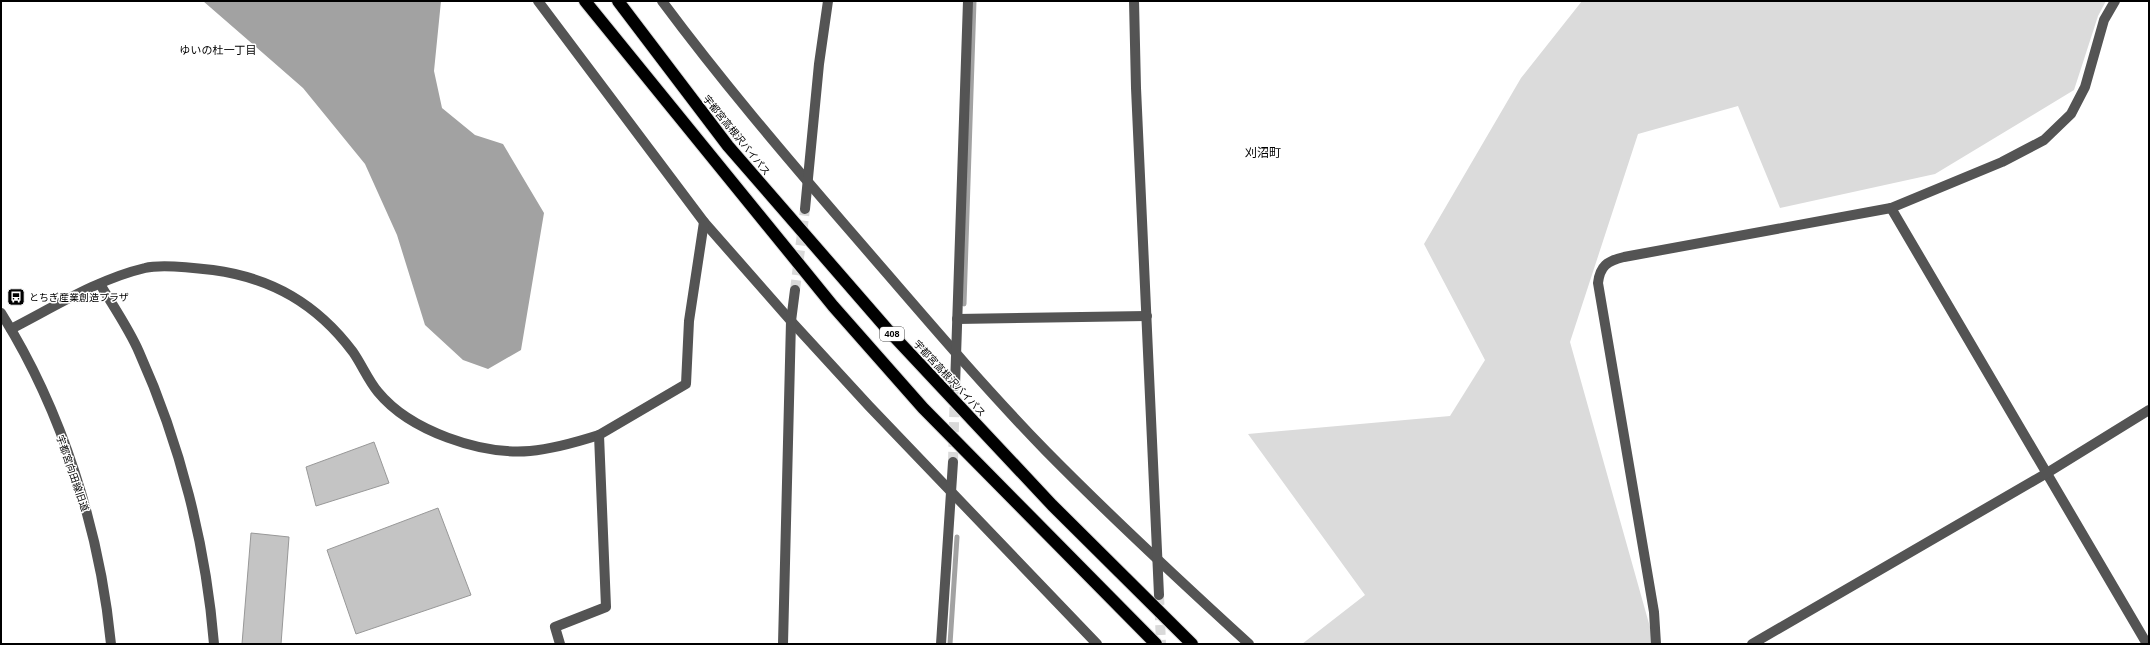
<svg xmlns="http://www.w3.org/2000/svg" width="2150" height="645" font-family="Arial,'Noto Sans JP',sans-serif">
	<style>
		.green { fill: #dbdbdb }
		.water { fill: #a2a2a2 }
		.lines { fill: none; stroke-linecap: round; stroke-linejoin: round }
		.stream { stroke: #a2a2a2; stroke-width: 5 }
		.building { fill: #c4c4c4; stroke: #989898 }
		.minor-tunnel { stroke: #d9d9d9; stroke-width: 10; stroke-dasharray: 10 5; stroke-linecap: butt }
		.highway-casing { stroke: #dbdbdb; stroke-width: 14 }
		.minor { stroke: #545454; stroke-width: 10 }
		.highway { stroke: #000; stroke-width: 12 }
		.labels { text-anchor: middle; stroke-width: 3; stroke-linejoin: round; paint-order: stroke }
		.shield { fill: #fff; stroke: #4c4c4c; stroke-width: 1 }
		.shield-label { font-size: 9px; font-weight: bold; fill: #000 }
		.street-label { font-size: 10px; fill: #000; stroke: #fff }
		.poi-label { font-size: 10px; fill: #000; stroke: #fff; text-anchor: start }
		.neighbourhood-label { font-size: 11px; fill: #000; stroke: #fff }
		.quarter-label { font-size: 12px; fill: #000; stroke: #fff }
	</style>
	<rect width="100%" height="100%" fill="#fff"/>
	<polygon class="green" points="1582,1 2106,1 2098,16 2074,90 1935,174 1780,208 1738,106 1638,134 1570,342 1653,638 1652,644 1302,644 1365,595 1248,434 1450,416 1485,360 1424,244 1521,78"/>
	<polygon class="water" points="203,1 441,1 434,71 442,108 475,135 503,144 544,213 521,350 488,369 463,360 425,325 397,235 365,164 303,88"/>
	<g class="lines">
		<g class="stream">
			<polyline points="964,304 974,1"/>
			<polyline points="950,644 957,537"/>
		</g>
	</g>
	<g class="building">
		<polygon points="374,442 389,483 316,506 306,467"/>
		<polygon points="438,508 471,595 356,634 327,550"/>
		<polygon points="251,533 289,537 281,644 242,644"/>
	</g>
	<g class="lines">
		<g class="minor-tunnel">
			<polyline points="795,290 805,209"/>
			<polyline points="953,462 955,386"/>
			<polyline points="1159,595 1161,644"/>
		</g>
		<defs>
			<g id="highway">
				<polyline points="585,1 833,306 923,408 1156,644"/>
				<polyline points="618,1 728,146 887,329 1052,505 1192,644"/>
			</g>
		</defs>
		<use href="#highway" class="highway-casing"/>
		<g class="minor">
			<polyline points="538,1 704,222 791,321 869,406 1097,644"/>
			<path d="M662 1C720 79 782 152 845 225 911 301 976 379 1046 451 1111 517 1180 581 1249 644"/>
			<polyline points="1134,1 1136,88 1159,595"/>
			<polyline points="1891,208 2147,644"/>
			<polyline points="805,209 819,64 828,1"/>
			<path d="M100 284C113 306 129 329 139 352 180 443 206 545 214 644"/>
			<path d="M1 313C62 410 100 531 111 644"/>
			<polyline points="957,319 1147,316"/>
			<path d="M11 329C54 307 98 279 145 268 160 264 197 268 213 270 272 278 317 304 353 352 362 365 368 380 378 392 410 431 481 455 530 451 553 449 577 442 599 435"/>
			<polyline points="955,386 968,1"/>
			<polyline points="560,644 555,627 606,607 599,435 686,384 689,321 704,222"/>
			<polyline points="783,644 791,321 795,290"/>
			<polyline points="941,644 953,462"/>
			<path d="M1656 644 1654 612 1598 283C1600 266 1607 261 1624 257L1891 208 2002 162 2044 140 2071 114 2085 87 2104 20 2115 1"/>
			<polyline points="1752,644 2047,473 2149,410"/>
		</g>
		<use href="#highway" class="highway"/>
	</g>
	<defs>
		<symbol id="bus-square" viewBox="-11 -11 22 22"><rect x="-9" y="-9" width="18" height="18" rx="4" fill="#000" stroke="#fff"/><path d="M-5-6H5V4H4V6H2V4H-2V6H-4V4H-5ZM-3.5-4V0h7V-4ZM-3.5 1.2v1.5H-2V1.2ZM2 1.2v1.5H3.5V1.2Z" fill="#fff"/></symbol>
	</defs>
	<g fill-rule="evenodd">
		<use href="#bus-square" x="6" y="287" width="20" height="20"/>
	</g>
	<g class="labels">
		<rect class="shield" x="880" y="327" width="24" height="14" rx="3"/>
		<g class="shield-label">
			<text x="892" y="337">408</text>
		</g>
		<g class="street-label">
			<text transform="translate(737 135) rotate(51)" y="4">宇都宮高根沢バイパス</text>
			<text transform="translate(950 378) rotate(47)" y="4">宇都宮高根沢バイパス</text>
			<text transform="translate(73 473) rotate(71)" y="4">宇都宮向田線旧道</text>
		</g>
		<g class="poi-label">
			<text x="29" y="301">とちぎ産業創造プラザ</text>
		</g>
		<g class="neighbourhood-label">
			<text x="218" y="54">ゆいの杜一丁目</text>
		</g>
		<g class="quarter-label">
			<text x="1263" y="157">刈沼町</text>
		</g>
	</g>
	<rect width="2150" height="645" fill="none" stroke="#000000" stroke-width="4"/>
</svg>
